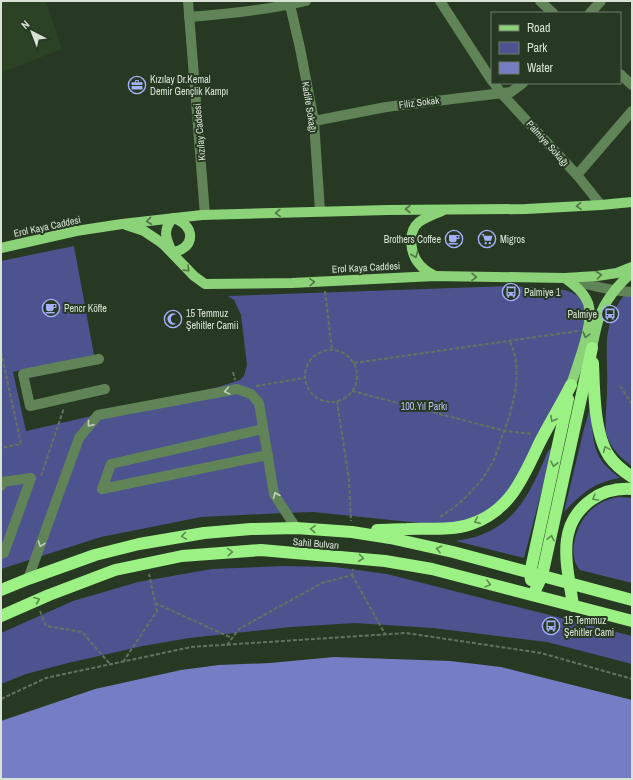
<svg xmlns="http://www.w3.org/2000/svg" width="633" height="780" font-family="'Archivo Narrow',sans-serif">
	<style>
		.built { fill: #2b4225 }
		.green { fill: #4d538f }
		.water { fill: #757ec4 }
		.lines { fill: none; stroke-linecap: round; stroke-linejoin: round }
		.path { stroke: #64735f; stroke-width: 2; stroke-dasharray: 4 2; stroke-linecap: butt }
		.minor { stroke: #618358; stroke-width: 10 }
		.major { stroke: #8bd278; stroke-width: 10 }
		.highway { stroke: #9bf184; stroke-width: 12 }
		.oneway { stroke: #4f7644 }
		.oneway2 { stroke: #c0d0bc }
		.oneway3 { stroke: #5b8c4e }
		.labels { text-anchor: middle; stroke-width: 4; stroke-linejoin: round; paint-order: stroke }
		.poi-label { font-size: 10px; fill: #d8e3d5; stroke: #273922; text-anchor: start }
		.street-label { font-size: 10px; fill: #d8e3d5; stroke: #273922 }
		.park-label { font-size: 10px; fill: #b8c2fb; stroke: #273922 }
	</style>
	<rect width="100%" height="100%" fill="#273922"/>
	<polygon class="built" points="1,1 46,1 62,49 1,73"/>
	<g class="green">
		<path d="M74 246 94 355 13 372 26 431 215 388 240 380 244 376 247 365 241 315 234 300 228 296 510 286 564 290C581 294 584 303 591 317L567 383 512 492 467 525 420 523 313 512 283 513 201 517 101 537 1 569V261Z"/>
		<path d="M632 290V466C621 458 611 449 607 436 604 426 607 404 607 393 608 375 606 357 607 340 608 325 617 296 632 290Z"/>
		<path d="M592 401C592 422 590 447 604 464 609 469 615 474 620 478 594 482 581 494 564 512L584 429Z"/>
		<path d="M553 447 524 558 456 541C465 539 475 538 483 534 520 520 534 484 548 451Z"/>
		<path d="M619 497 632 498V583L580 570C566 555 577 522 591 510 599 502 608 499 619 497Z"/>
		<polygon points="283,566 335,567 387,574 632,636 632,664 547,642 433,628 355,623 291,627 189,638 143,646 68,663 26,674 1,684 1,633 73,601 138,582 212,569"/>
	</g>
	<polygon class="water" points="334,657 450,661 501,667 632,700 632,779 1,779 1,721 95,689 181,670 219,665 270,663"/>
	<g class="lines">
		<g class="path">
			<polyline points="325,291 332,350"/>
			<circle cx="331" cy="376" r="26"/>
			<polyline points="1,352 21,444 1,448"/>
			<polyline points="354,363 578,331"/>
			<polyline points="233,372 235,380"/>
			<polyline points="256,386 304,378"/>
			<polyline points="620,386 632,404"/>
			<polyline points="352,391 505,431 532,434"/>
			<polyline points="337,401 349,480 351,521"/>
			<polyline points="41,476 64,408"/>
			<path d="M440 517C460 505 480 485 491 465 496 457 498 448 501 439 513 409 524 372 510 341"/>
			<polyline points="352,575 385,634"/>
			<polyline points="155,603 232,638"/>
			<polyline points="40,611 46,626 82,632 110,664"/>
			<polyline points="227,645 239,629 322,583 352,575 353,569"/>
			<polyline points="123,662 157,611 149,574"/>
			<polyline points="1,699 46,678 191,647 406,633 541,653 632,679"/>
		</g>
		<g class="minor">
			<polyline points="188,1 205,215"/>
			<polyline points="440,1 492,81"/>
			<polyline points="540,1 553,13"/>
			<polyline points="290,5 300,48 314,121 320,211"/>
			<polyline points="590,13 601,1"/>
			<path d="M189 17C228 14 268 10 306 1"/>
			<polyline points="620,74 632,85"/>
			<polyline points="494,83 501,93 577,175 601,205"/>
			<polyline points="314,121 386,107 511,92 523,83"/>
			<polyline points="577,175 632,111"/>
			<path d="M566 278C588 285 609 291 632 292"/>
			<polyline points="99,359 23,374 30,406 105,389"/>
			<polyline points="263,429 111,464 102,489 268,455"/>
			<polyline points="1,486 2,482 31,478 4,553 1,554"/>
			<polyline points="28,579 79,438 98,415 237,389 251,394 259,403 274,494 296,528"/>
		</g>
		<g class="major">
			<path d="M173 218C197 225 195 250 172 252 166 239 162 230 173 218Z"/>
			<polyline points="126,225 144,231 159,241 165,246 194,276 205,284 292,283 435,276 565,278 597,276 617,273 632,267"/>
			<polyline points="1,248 76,231 122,224 202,215 388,210 526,209 601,205 632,202"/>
			<path d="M435 276C430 273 424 270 420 265 410 254 407 232 419 222 426 217 434 214 442 211"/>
			<path d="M565 278C574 285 584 292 588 303 595 322 577 365 571 385"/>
			<path d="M592 348C594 338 596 328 599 318 604 302 619 283 632 273"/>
		</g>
		<g class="highway">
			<path d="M593 363C594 389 594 434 609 456 615 465 623 471 632 477"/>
			<path d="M377 530C387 530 397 529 407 529 428 528 451 531 471 524 510 511 523 478 539 444 549 424 561 405 571 385"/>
			<polyline points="531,580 530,573 568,399"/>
			<polyline points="1,590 28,579 95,555 139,544 204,533 251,529 296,528 352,532 390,538 453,552 632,600"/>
			<polyline points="533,595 542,576 592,348"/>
			<path d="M573 606C568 567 554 527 591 500 603 491 617 488 632 489"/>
			<polyline points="1,616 49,595 115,570 182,556 261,550 385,561 432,569 632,621"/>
		</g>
	</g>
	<defs><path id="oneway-chevron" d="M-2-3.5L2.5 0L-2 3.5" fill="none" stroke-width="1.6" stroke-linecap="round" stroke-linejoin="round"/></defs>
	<g class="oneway">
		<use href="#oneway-chevron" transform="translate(579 206) rotate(177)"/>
		<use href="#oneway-chevron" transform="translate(408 209) rotate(180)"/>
		<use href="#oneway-chevron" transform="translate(278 213) rotate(178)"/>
		<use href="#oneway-chevron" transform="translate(149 221) rotate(174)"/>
		<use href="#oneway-chevron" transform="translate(415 255) rotate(68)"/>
		<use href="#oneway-chevron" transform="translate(187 269) rotate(44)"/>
		<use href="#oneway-chevron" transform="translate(599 275) rotate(-7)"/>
		<use href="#oneway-chevron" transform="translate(474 277) rotate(1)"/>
		<use href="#oneway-chevron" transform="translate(312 282) rotate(-3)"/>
		<use href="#oneway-chevron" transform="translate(586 335) rotate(106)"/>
	</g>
	<g class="oneway2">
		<use href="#oneway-chevron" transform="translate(227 391) rotate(170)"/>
		<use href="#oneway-chevron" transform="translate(90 424) rotate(129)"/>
		<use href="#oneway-chevron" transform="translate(276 495) rotate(-113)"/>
		<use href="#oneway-chevron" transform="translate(41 544) rotate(110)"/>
	</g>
	<g class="oneway3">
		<use href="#oneway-chevron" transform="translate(553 419) rotate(119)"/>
		<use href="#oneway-chevron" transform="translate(606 449) rotate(-114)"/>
		<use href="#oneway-chevron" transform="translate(554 464) rotate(102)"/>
		<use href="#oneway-chevron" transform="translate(595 498) rotate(149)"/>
		<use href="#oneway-chevron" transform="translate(477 521) rotate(156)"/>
		<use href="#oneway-chevron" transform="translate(313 529) rotate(-177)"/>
		<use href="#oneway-chevron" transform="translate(184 536) rotate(171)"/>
		<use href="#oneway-chevron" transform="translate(551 538) rotate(-78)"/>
		<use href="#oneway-chevron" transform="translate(439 549) rotate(-166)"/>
		<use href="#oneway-chevron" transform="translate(230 552) rotate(-4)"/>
		<use href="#oneway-chevron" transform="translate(361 558) rotate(6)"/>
		<use href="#oneway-chevron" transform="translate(488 584) rotate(15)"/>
		<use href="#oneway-chevron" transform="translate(37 600) rotate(-23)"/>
	</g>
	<defs>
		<symbol id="office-ring" viewBox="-11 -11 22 22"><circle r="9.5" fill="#273922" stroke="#a6b1fc" stroke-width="1.5"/><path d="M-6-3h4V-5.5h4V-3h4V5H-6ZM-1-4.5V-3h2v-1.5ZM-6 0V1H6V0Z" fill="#a6b1fc"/></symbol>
		<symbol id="cafe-ring" viewBox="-11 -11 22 22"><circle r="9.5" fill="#273922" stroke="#a6b1fc" stroke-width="1.5"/><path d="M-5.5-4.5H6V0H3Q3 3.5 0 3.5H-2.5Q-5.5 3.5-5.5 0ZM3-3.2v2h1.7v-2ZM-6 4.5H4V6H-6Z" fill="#a6b1fc"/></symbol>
		<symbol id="supermarket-ring" viewBox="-11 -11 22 22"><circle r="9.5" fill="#273922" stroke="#a6b1fc" stroke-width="1.5"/><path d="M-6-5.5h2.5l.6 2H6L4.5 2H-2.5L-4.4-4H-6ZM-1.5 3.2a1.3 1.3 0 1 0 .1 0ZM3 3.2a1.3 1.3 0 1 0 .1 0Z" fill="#a6b1fc"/></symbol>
		<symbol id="bus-ring" viewBox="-11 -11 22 22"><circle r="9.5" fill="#273922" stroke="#a6b1fc" stroke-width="1.5"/><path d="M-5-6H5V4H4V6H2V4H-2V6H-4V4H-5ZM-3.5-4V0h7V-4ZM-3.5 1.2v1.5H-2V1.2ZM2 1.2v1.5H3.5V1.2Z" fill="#a6b1fc"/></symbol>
		<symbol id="mosque-ring" viewBox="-11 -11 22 22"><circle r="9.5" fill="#273922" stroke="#a6b1fc" stroke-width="1.5"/><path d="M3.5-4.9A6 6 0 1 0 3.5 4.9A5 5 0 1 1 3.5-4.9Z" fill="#a6b1fc"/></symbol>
	</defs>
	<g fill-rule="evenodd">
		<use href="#office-ring" x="127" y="75" width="20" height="20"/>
		<use href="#cafe-ring" x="444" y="229" width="20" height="20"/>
		<use href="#supermarket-ring" x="477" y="229" width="20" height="20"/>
		<use href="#bus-ring" x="501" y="282" width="20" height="20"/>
		<use href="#cafe-ring" x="41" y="298" width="20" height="20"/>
		<use href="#bus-ring" x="600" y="304" width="20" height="20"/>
		<use href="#mosque-ring" x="163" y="309" width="20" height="20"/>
		<use href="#bus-ring" x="541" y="616" width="20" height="20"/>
	</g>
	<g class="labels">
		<g class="poi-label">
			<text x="150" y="83">Kızılay Dr.Kemal<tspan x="150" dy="12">Demir Gençlik Kampı</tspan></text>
			<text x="441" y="243" text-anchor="end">Brothers Coffee</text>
			<text x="500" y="243">Migros</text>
			<text x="524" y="296">Palmiye 1</text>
			<text x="64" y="312">Pencr Köfte</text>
			<text x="186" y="317">15 Temmuz<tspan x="186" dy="12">Şehitler Camii</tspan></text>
			<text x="597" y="318" text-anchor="end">Palmiye</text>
			<text x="564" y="624">15 Temmuz<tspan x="564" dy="12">Şehitler Cami</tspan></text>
		</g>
		<g class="street-label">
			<text transform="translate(419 102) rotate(-7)" y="4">Filiz Sokak</text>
			<text transform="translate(310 107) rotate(81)" y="4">Kadife Sokağı</text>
			<text transform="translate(199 132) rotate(-95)" y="4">Kızılay Caddesi</text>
			<text transform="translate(548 143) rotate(48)" y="4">Palmiye Sokağı</text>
			<text transform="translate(47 226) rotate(-12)" y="4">Erol Kaya Caddesi</text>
			<text transform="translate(366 267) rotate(-3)" y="4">Erol Kaya Caddesi</text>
			<text transform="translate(316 543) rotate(5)" y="4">Sahil Bulvarı</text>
		</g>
		<g class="park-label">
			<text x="424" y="410">100.Yıl Parkı</text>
		</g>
	</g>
	<rect width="633" height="780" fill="none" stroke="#d8e3d5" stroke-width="4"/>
	<rect x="491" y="12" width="130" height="72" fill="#273922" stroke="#6e7d6a"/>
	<rect x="499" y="25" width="20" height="6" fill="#8bd278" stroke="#6e7d6a"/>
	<text x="527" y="32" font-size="12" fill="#d8e3d5">Road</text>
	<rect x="499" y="42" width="20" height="12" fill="#4d538f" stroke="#6e7d6a"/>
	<text x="527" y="52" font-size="12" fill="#d8e3d5">Park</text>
	<rect x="499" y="62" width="20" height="12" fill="#757ec4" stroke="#6e7d6a"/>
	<text x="527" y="72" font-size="12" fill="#d8e3d5">Water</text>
	<g transform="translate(32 32) rotate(318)" stroke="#273922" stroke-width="3" paint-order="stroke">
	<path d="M0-3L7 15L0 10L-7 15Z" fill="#d8e3d5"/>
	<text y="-6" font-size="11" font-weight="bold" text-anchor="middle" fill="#d8e3d5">N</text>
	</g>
</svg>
